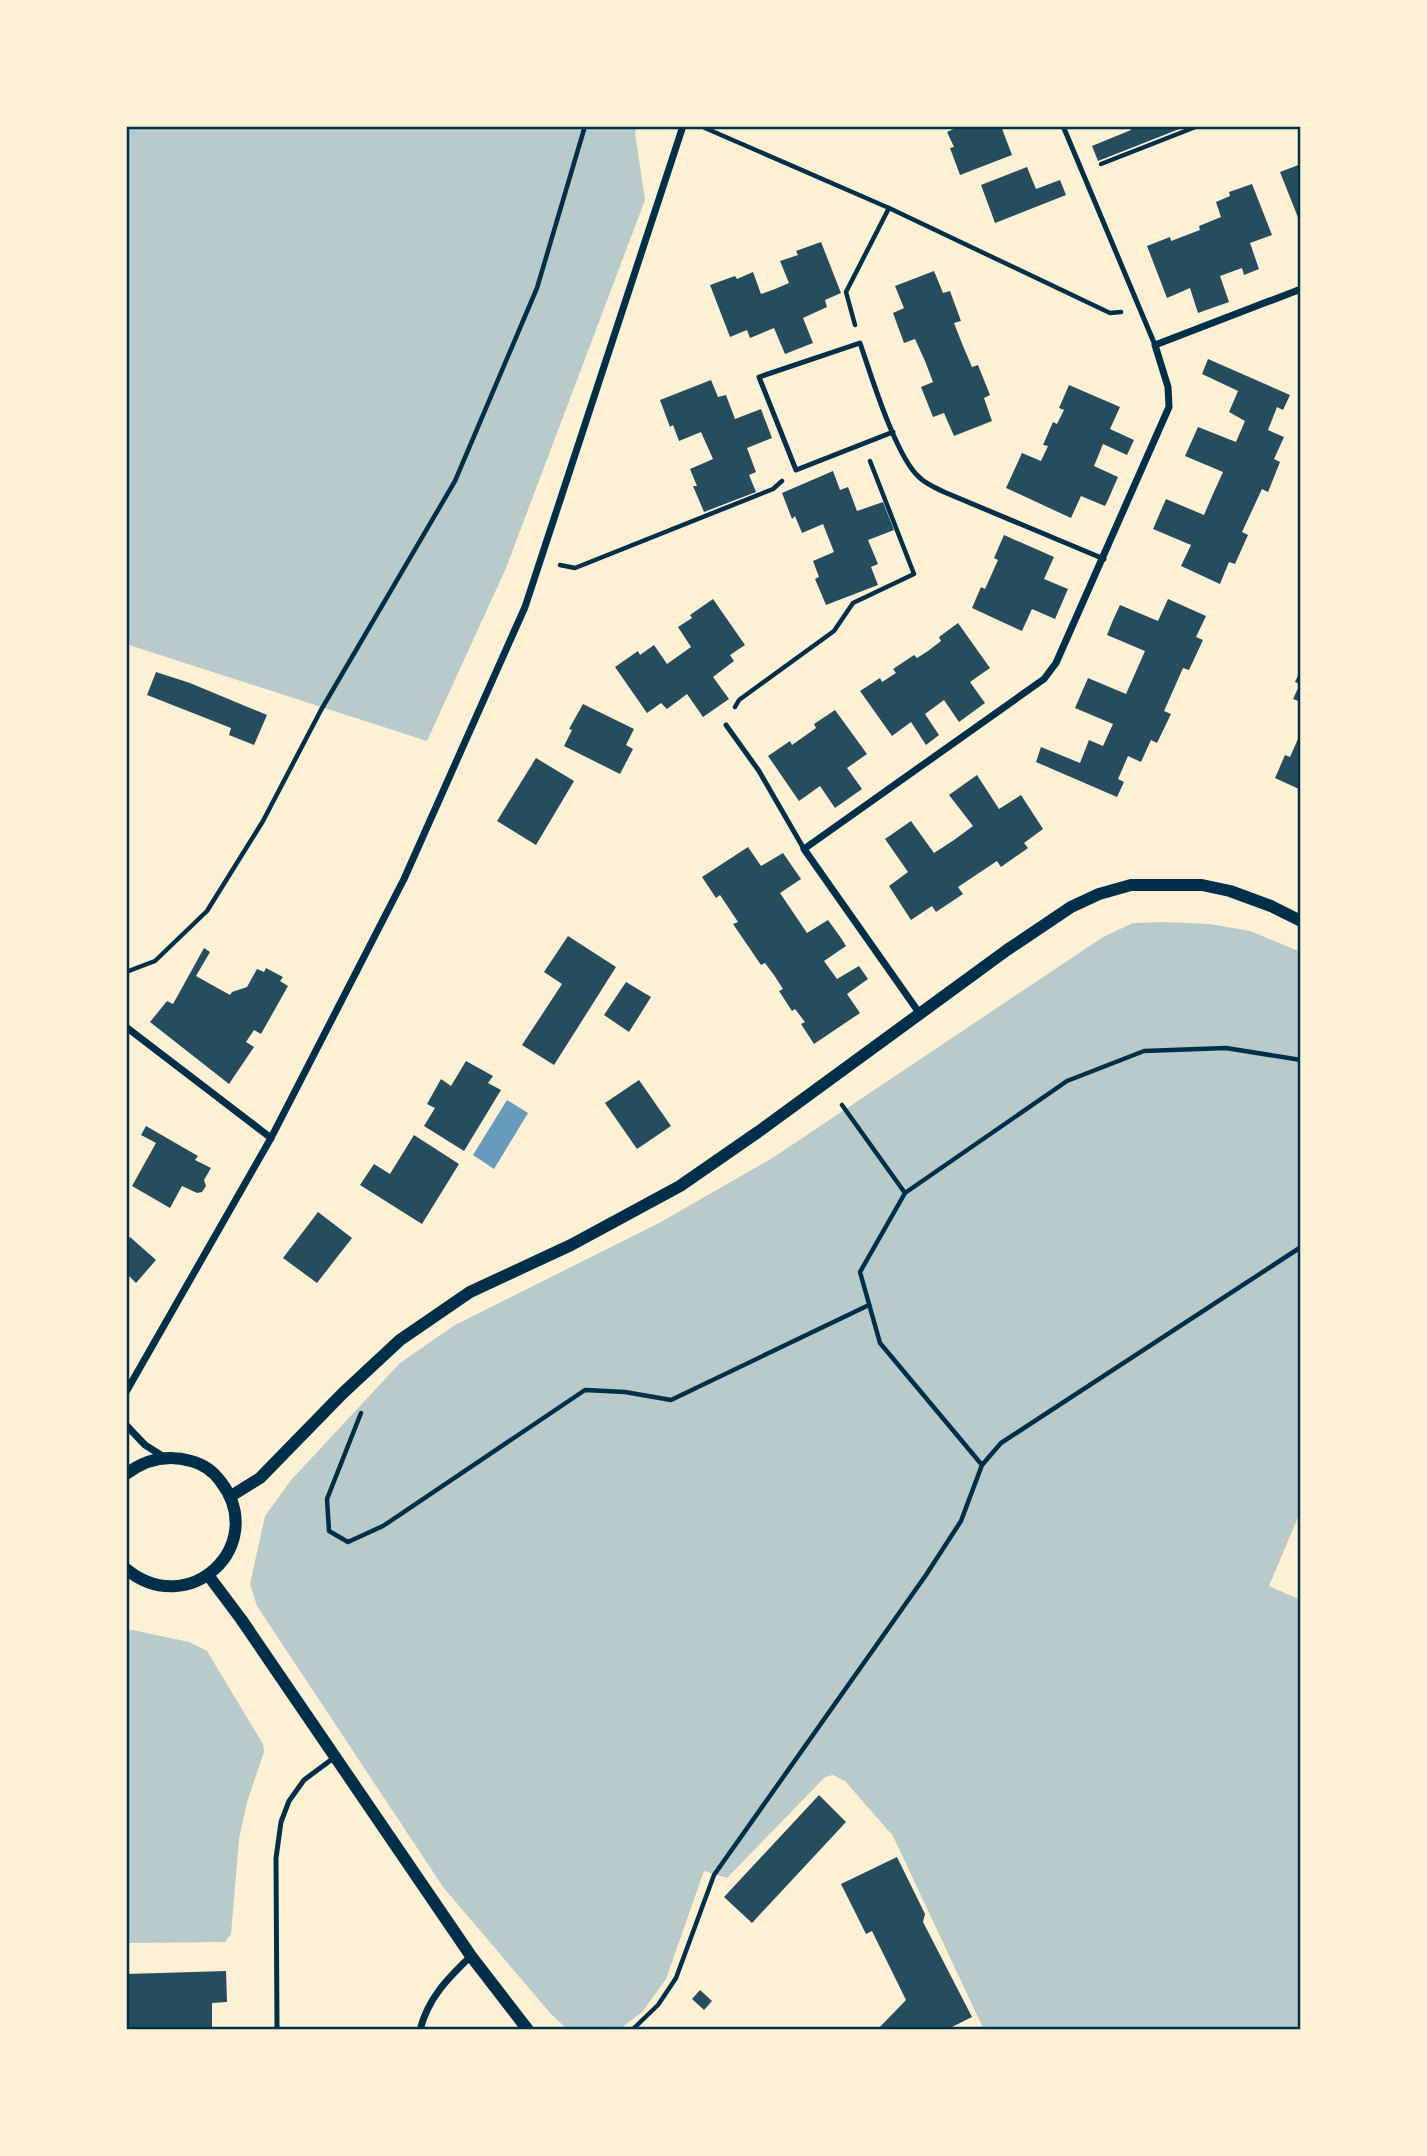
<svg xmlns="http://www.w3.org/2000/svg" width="1427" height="2156" font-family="Karla,sans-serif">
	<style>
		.green { fill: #b9caca }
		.water { fill: #669bbc }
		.building { fill: #264d5e }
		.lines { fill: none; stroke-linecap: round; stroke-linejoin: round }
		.path { stroke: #003049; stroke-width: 4.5 }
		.service { stroke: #003049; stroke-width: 5 }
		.minor { stroke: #003049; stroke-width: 7 }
		.tertiary { stroke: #003049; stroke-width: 12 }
		.neatline { fill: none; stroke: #003049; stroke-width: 2.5 }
	</style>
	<rect width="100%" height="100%" fill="#fdf0d5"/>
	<g class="green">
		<polygon points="126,126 637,126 635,133 645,200 506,568 427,741 126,644"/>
		<polygon points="1164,922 1210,924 1250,931 1301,952 1301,1510 1269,1586 1301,1600 1301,2030 984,2030 893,1836 845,1781 833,1775 825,1777 727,1878 704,1871 666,1979 643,2011 619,2030 568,2030 551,2014 443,1887 257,1606 250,1584 265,1516 292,1479 400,1363 455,1325 661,1222 774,1157 1103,937 1133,923"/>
		<polygon points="133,1630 189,1642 207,1651 263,1744 264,1752 247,1802 239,1839 231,1934 225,1942 126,1943 126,1631"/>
	</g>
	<polygon class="water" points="507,1100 528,1113 494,1169 473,1155"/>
	<g class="building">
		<polygon points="960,126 1001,126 1012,155 960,175 950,148 954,147 947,132"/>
		<polygon points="1129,126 1187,126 1098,161 1092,146 1131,130"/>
		<polygon points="1301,164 1301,225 1280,172"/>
		<polygon points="1027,167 1036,189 1060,180 1066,195 995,223 981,185"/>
		<polygon points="1252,184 1272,235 1250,243 1259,269 1244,275 1242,268 1220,276 1229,302 1198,313 1190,288 1167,298 1147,246 1170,237 1171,241 1200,230 1199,226 1221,217 1216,202 1230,196 1229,192"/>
		<polygon points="821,242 841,293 825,300 827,307 803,318 813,343 785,354 774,328 750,338 747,330 730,337 710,285 735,276 737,279 753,272 761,294 775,289 789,283 780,261 798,255 796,251"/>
		<polygon points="934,271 943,293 950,291 961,321 954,323 963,346 972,367 978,365 990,395 984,398 992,421 954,436 944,413 933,417 921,387 933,382 925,361 915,339 904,343 893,313 904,308 895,286"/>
		<polygon points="1208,359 1290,395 1283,410 1277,407 1268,430 1284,437 1274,459 1280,462 1268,492 1262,489 1242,532 1248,535 1235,564 1229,562 1220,584 1181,566 1191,545 1153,529 1166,499 1204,515 1213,494 1223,472 1185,456 1198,427 1236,442 1245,421 1229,412 1238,391 1202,374"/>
		<polygon points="711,380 718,397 726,395 735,419 761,409 772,438 747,448 756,472 749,475 756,492 704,512 693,486 697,486 690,469 713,459 701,432 679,441 673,425 670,427 660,400"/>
		<polygon points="1069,385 1120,407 1110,429 1134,440 1127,455 1103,444 1094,466 1118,477 1108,500 1105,506 1081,496 1071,518 1006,488 1022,453 1041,461 1048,446 1043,445 1053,422 1057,424 1064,410 1059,408"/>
		<polygon points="833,471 840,490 848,487 857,511 883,502 894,530 868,540 878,564 871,567 878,585 826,605 815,579 819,577 813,561 834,552 823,524 802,533 795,516 792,519 782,493"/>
		<polygon points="1004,535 1054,557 1044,579 1068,589 1055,619 1032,609 1022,631 972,608 981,587 985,589 998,560 994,558"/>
		<polygon points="713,599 745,645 730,655 734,661 713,677 729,699 703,717 687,694 667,709 661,703 647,713 615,667 638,651 640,655 654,645 667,664 691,647 678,627 692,618 690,615"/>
		<polygon points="1168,599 1206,616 1196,637 1203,640 1189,670 1183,668 1164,711 1171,714 1157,743 1151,740 1141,762 1128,756 1118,779 1124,782 1117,797 1036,762 1041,747 1080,763 1089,740 1103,746 1113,724 1075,708 1088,678 1126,694 1145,651 1107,635 1113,620 1120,605 1158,621"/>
		<polygon points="958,623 990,668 970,682 985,703 959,722 944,700 925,714 939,735 926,745 911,722 892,736 860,691 880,678 882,682 896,673 893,669 914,655 917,658 928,651 941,641 939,637"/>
		<polygon points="1301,669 1301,702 1293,699 1300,684 1295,682"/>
		<polygon points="156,672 190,683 267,715 254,745 229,735 231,728 147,695"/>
		<polygon points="583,704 634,729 626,745 633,749 620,774 564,746 572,730 569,729"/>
		<polygon points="835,710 867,754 847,768 862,789 835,808 820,786 799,801 768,756 790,741 792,745 816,728 814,724"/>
		<polygon points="1301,732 1301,790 1275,778 1285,755 1290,757"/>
		<polygon points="536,758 574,781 536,845 497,821"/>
		<polygon points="977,775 999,809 1021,795 1043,829 1024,843 1028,848 1001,867 997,861 958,887 963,894 936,912 932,906 911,920 889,886 908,872 885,839 911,821 934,853 954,840 973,826 949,795"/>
		<polygon points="748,847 761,866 783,853 801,879 780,893 807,933 828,920 841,938 846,946 824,961 837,979 859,966 868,979 847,994 860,1013 814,1044 801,1024 805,1022 795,1009 792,1011 779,991 783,989 774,975 765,963 761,965 733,924 738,922 720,895 716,898 702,877"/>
		<polygon points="568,936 616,967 554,1065 522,1045 562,984 544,972"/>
		<polygon points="204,948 210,952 196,976 230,995 232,992 247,987 257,969 264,972 266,968 283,977 280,981 288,986 261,1034 254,1030 246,1042 254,1047 229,1084 150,1022 167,1001 173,1004"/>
		<polygon points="626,982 651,997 629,1032 604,1015"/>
		<polygon points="466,1061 493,1076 488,1083 501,1090 464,1151 424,1126 435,1108 427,1104 441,1079 451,1086"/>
		<polygon points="639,1080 671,1126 637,1149 605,1103"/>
		<polygon points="146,1126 198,1156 195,1160 211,1168 204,1180 206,1186 202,1192 197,1193 182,1186 170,1208 132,1186 156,1143 141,1135"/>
		<polygon points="414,1135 459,1164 422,1224 360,1185 374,1164 390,1174"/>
		<polygon points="318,1212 352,1238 317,1283 283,1258"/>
		<polygon points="130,1237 156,1260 136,1283 126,1273 126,1242"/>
		<polygon points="819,1795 846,1822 752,1923 724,1897"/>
		<polygon points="897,1857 925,1914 923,1922 972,2017 946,2030 877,2030 906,2000 872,1931 866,1934 841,1884"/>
		<polygon points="226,1971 227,2002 212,2003 212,2030 126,2030 126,1974"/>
		<polygon points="700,1990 712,2001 704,2010 692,1999"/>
	</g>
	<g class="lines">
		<g class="path">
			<polyline points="705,128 889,208 1110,313 1121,312"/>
			<polyline points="1101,164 1198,126"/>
			<polyline points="855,325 846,292 889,208"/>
			<polyline points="560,565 575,568 773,489 782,481"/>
			<polyline points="735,707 739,700 834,631 853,603 914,574 870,461"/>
			<polyline points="126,972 155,961 207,911 263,821 321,710 455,481 537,288 585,126"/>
			<polyline points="842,1105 905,1193 860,1272 880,1343 982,1465"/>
			<polyline points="905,1193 1067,1081 1144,1051 1226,1048 1301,1060"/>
			<polyline points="361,1413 327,1499 329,1531 348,1542 383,1526 585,1390 625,1392 671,1400 869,1305"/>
			<polyline points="632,2030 658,2005 676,1978 714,1875 926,1575 961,1521 982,1465 1001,1443 1301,1247"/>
		</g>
		<g class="service">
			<polyline points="1063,126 1155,345"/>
			<path d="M893 432 796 470 759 377 860 343C871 375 896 458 920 478 926 484 936 488 944 492L1104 559"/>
			<polyline points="726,725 759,771 804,849"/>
			<polyline points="277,2030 276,1858 281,1822 289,1801 304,1780 335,1757"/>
		</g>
		<g class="minor">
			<polyline points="920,1014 804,849 1044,679 1056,663 1169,407 1168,387 1155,345 1301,289"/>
			<polyline points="126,1027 271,1138"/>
			<polyline points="126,1392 271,1138 404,879 525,607 683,126"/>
			<polyline points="126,1425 145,1445 164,1457"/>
			<path d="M420 2030C428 1998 448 1978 471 1956"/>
		</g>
		<g class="tertiary">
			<path d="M126 1474C146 1459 167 1454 191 1461 203 1464 214 1472 221 1482 269 1545 189 1621 126 1569"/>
			<polyline points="231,1496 260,1478 343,1393 400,1340 470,1292 571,1245 680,1186 758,1132 1007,950 1071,907 1099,894 1131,885 1202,885 1230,891 1271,906 1301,921"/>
			<polyline points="208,1575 241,1619 471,1956 528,2030"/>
		</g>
	</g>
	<rect width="1427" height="2156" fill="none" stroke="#fdf0d5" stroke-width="256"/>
	<rect x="128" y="128" width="1171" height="1900" class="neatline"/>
</svg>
